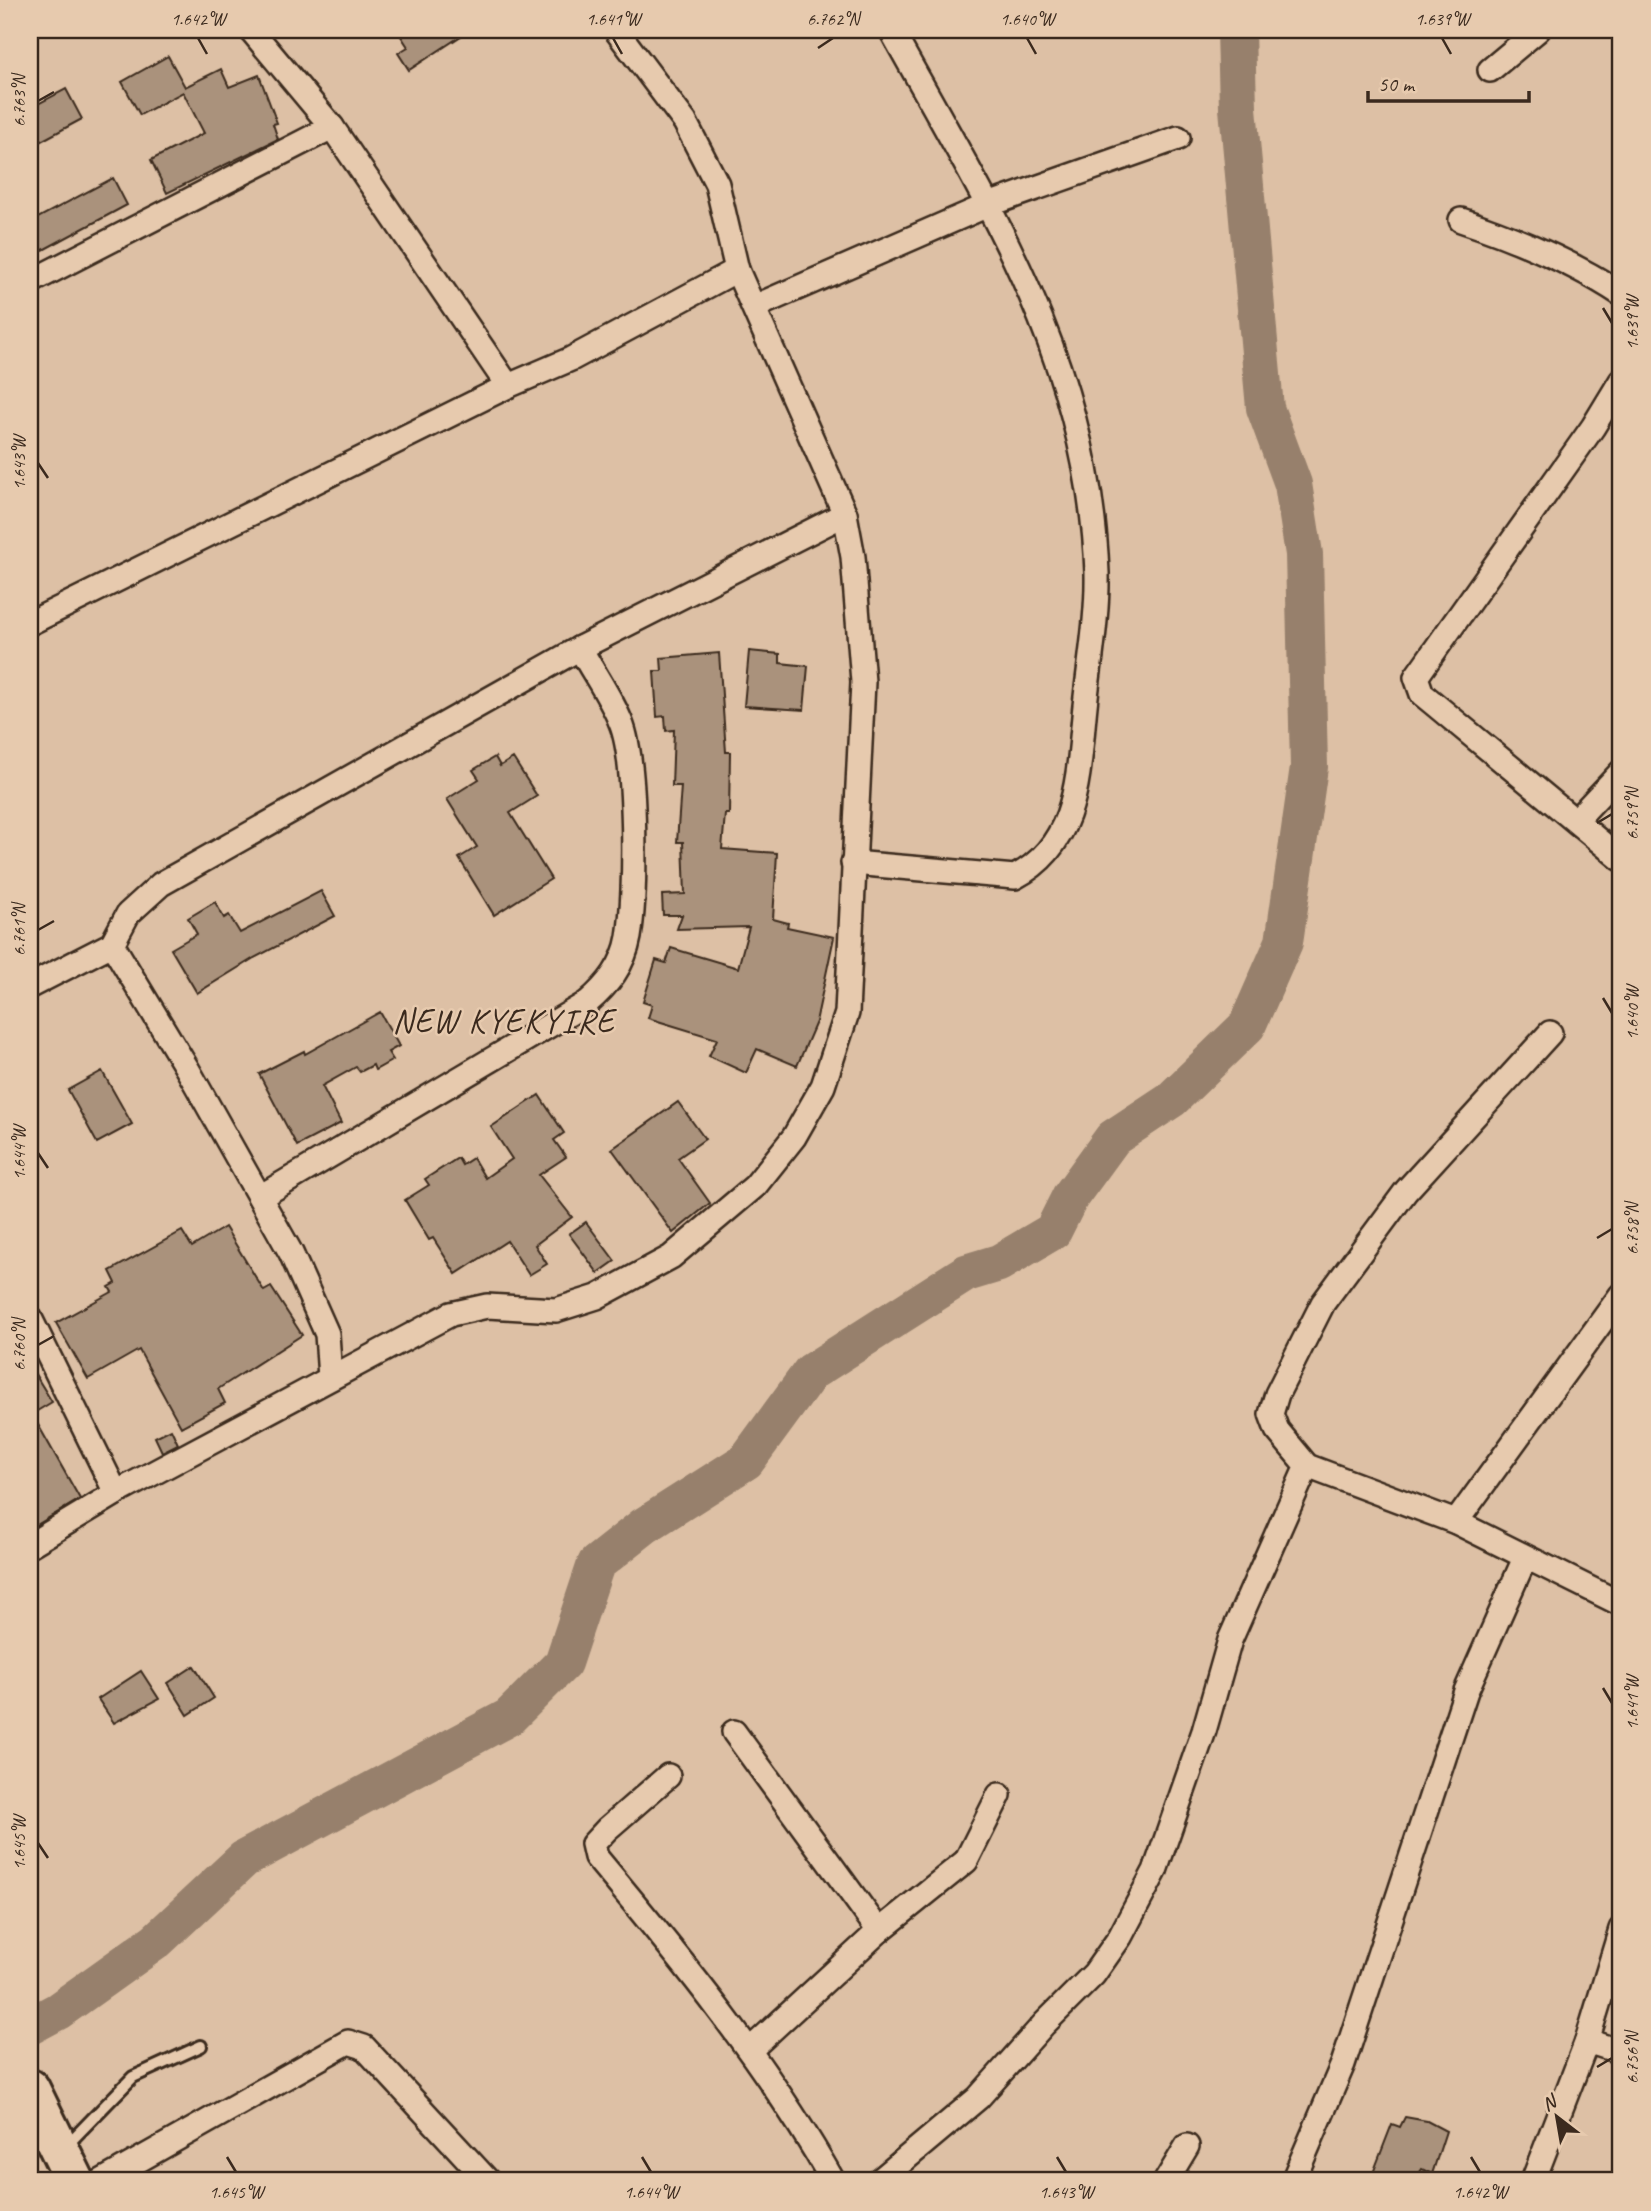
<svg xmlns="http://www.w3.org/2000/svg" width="1651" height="2211" font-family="Caveat,sans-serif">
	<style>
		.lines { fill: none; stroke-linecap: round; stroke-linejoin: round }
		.river { stroke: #97806c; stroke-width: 38 }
		.building { fill: #aa927b; stroke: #3b2a1e; stroke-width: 2 }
		.lane-casing { stroke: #3b2a1e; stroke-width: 16 }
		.street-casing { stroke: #3b2a1e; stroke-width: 28 }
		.highway-casing { stroke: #3b2a1e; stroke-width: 44 }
		.lane { stroke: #e7caae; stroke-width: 10 }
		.street { stroke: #e7caae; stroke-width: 23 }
		.highway { stroke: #e7caae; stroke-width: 38 }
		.ticks { fill: none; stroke: #3b2a1e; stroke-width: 2.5 }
		.labels { text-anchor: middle; stroke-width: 5; stroke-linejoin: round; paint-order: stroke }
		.quarter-label { font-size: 33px; letter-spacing: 2px; fill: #3b2a1e; stroke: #e7caae }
		.neatline { fill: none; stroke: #3b2a1e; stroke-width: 2.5 }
		.ticks-label { font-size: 18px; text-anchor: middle; fill: #3b2a1e }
	</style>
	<rect width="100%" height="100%" fill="#ddc0a5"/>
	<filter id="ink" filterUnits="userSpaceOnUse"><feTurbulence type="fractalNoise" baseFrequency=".0143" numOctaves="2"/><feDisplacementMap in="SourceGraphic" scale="14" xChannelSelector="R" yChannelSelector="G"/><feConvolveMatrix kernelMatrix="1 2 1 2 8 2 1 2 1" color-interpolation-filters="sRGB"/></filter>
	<g filter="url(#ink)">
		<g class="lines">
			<polyline class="river" points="30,2026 58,2011 156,1941 244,1859 509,1717 563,1663 596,1564 644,1526 746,1461 811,1372 966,1273 999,1263 1053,1231 1070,1197 1113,1138 1172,1099 1247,1026 1284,942 1309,767 1304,554 1293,484 1265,408 1238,108 1236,30"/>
		</g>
		<g class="building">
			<polygon points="397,30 470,30 409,70 398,53 408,47"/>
			<polygon points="168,56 185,87 221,69 229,87 259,75 277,123 273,124 278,139 167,193 151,160 204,133 183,92 140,115 122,82"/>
			<polygon points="66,89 82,119 30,147 30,108"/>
			<polygon points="113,178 127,205 30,257 30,222"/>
			<polygon points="749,651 780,654 780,663 808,666 804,710 744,706"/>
			<polygon points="719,653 726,752 730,752 729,814 725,814 722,849 777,853 773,919 788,923 787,927 834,937 816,1022 797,1066 757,1049 746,1073 709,1056 717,1039 648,1018 652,1005 643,1002 656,960 666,963 671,948 738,968 749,927 677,929 682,915 663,915 662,895 685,894 683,842 677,842 681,786 672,786 674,730 666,731 665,716 657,717 654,671 662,671 661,658"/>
			<polygon points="495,757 500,766 513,758 537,796 510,813 551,879 494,915 459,858 477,847 447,799 479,779 473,770"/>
			<polygon points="321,891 335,916 254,958 197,993 171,949 197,934 188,918 215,902 224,918 229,915 240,933"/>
			<polygon points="380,1012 399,1046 388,1052 393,1060 375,1070 373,1065 360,1072 356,1067 322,1086 341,1123 297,1146 259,1074 304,1051 305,1054"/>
			<polygon points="102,1071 132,1124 97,1143 68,1090"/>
			<polygon points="539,1095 564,1133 554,1140 566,1157 539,1175 572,1217 535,1245 547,1264 529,1275 507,1241 456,1274 433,1238 429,1240 405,1200 429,1185 425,1179 458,1158 462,1165 473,1158 485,1178 512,1159 491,1127"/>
			<polygon points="678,1102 705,1139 678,1158 710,1203 673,1233 612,1149"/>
			<polygon points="586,1222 615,1261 598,1273 569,1234"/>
			<polygon points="225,1227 264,1291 271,1287 302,1335 218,1389 225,1403 181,1427 139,1350 88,1379 56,1323 112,1292 109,1287 116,1283 110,1271 182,1231 192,1247"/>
			<polygon points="30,1366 52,1402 32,1414 80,1499 30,1529"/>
			<polygon points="171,1429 178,1444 162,1452 155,1437"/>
			<polygon points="194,1666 214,1698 188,1715 168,1683"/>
			<polygon points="141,1671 159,1699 114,1723 98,1699"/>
			<polygon points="1405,2117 1427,2121 1446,2131 1432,2174 1422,2169 1414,2181 1370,2181 1392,2124 1400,2127"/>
		</g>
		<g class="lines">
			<defs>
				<g id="lane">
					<polyline points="65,2147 133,2077 201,2046"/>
					<polyline points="131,2165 146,2181"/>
				</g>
				<g id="street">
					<polyline points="251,30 332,127 508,386"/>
					<polyline points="1490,70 1538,30"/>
					<path d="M1461 220C1518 239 1571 261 1621 294"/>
					<polyline points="30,282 332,127"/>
					<polyline points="754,307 988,205 1178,138"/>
					<polyline points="1621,381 1593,427 1416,677 1422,694 1433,703 1621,859"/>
					<polyline points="30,623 508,386 571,359 737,270 717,184 685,122 616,30"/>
					<polyline points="1576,820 1621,772"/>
					<path d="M853 863 1015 877C1077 845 1078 778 1084 716 1088 670 1098 620 1097 573 1089 361 990 209 891 30"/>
					<polyline points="112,944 188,1070 291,1253 327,1334 330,1378"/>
					<polyline points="30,986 112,944 128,914 161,884 580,648 845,514"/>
					<polyline points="1550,1033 1406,1191 1323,1303 1277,1394 1271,1414 1277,1430 1307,1466 1456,1522 1621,1604"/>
					<path d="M260 1197 587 1003C608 985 624 965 629 937 636 894 637 762 621 723 611 697 593 673 580 648"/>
					<polyline points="30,1318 116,1493"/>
					<polyline points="1456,1522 1621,1295"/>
					<polyline points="30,1545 116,1493 451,1314 487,1306 556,1310 597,1297 671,1257 755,1186 794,1137 823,1086 847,1013 863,682 853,557 845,514 737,270"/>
					<polyline points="734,1732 879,1931"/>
					<path d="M668 1776 607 1829 593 1844 596 1857C682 1960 767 2064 833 2181"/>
					<polyline points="1587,2041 1621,2052"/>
					<polyline points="750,2050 879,1931 966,1861 999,1795"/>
					<polyline points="102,2181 348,2042 364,2047 488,2181"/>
					<polyline points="879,2181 978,2098 1044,2024 1094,1974 1120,1937 1155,1871 1204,1731 1230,1640 1307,1466"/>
					<polyline points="1166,2181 1187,2146"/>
					<polyline points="1293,2181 1343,2064 1466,1691 1525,1558"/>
					<polyline points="1533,2181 1587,2041 1621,1929"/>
				</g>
				<polyline id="highway" points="30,2089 75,2181"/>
			</defs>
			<use href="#lane" class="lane-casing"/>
			<use href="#street" class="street-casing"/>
			<use href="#highway" class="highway-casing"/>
			<use href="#lane" class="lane"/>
			<use href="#street" class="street"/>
			<use href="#highway" class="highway"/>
		</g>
	</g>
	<path class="ticks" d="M198 38 207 54M613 38 622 54M1027 38 1036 54M1442 38 1451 54M818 48 833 38M38 101 54 92M1603 308 1612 323M38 463 48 478M1597 823 1612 814M38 930 54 921M1603 998 1612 1013M38 1153 48 1168M1597 1238 1612 1229M38 1345 54 1336M1603 1688 1612 1703M38 1843 48 1858M1597 2067 1612 2058M227 2157 236 2172M642 2157 651 2172M1057 2157 1066 2172M1471 2157 1480 2172"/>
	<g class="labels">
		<g class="quarter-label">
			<text x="504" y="1032">NEW KYEKYIRE</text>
		</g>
	</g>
	<rect width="1651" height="2211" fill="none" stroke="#e7caae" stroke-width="77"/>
	<g transform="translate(1557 2117) rotate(329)" stroke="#e7caae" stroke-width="5" paint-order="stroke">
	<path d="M0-5L12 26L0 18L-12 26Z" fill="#3b2a1e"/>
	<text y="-10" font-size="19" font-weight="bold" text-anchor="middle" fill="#3b2a1e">N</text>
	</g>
	<path d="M1368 91v10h161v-10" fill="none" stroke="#3b2a1e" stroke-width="3.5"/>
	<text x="1378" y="91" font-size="21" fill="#3b2a1e" stroke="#e7caae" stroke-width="5" paint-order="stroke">50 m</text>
	<rect x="38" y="38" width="1574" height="2134" class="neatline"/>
	<g class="ticks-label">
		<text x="198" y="25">1.642°W</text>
		<text x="613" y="25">1.641°W</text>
		<text x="833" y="25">6.762°N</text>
		<text x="1027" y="25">1.640°W</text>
		<text x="1442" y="25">1.639°W</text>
		<text transform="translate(19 101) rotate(-90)" y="6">6.763°N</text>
		<text transform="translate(1632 323) rotate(-90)" y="6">1.639°W</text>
		<text transform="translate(19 463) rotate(-90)" y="6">1.643°W</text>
		<text transform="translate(1632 814) rotate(-90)" y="6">6.759°N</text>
		<text transform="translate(19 930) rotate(-90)" y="6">6.761°N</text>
		<text transform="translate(1632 1013) rotate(-90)" y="6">1.640°W</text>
		<text transform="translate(19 1153) rotate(-90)" y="6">1.644°W</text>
		<text transform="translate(1632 1229) rotate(-90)" y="6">6.758°N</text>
		<text transform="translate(19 1345) rotate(-90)" y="6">6.760°N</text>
		<text transform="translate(1632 1703) rotate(-90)" y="6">1.641°W</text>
		<text transform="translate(19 1843) rotate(-90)" y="6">1.645°W</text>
		<text transform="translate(1632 2058) rotate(-90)" y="6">6.756°N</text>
		<text x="236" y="2198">1.645°W</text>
		<text x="651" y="2198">1.644°W</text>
		<text x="1066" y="2198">1.643°W</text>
		<text x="1480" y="2198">1.642°W</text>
	</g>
</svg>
